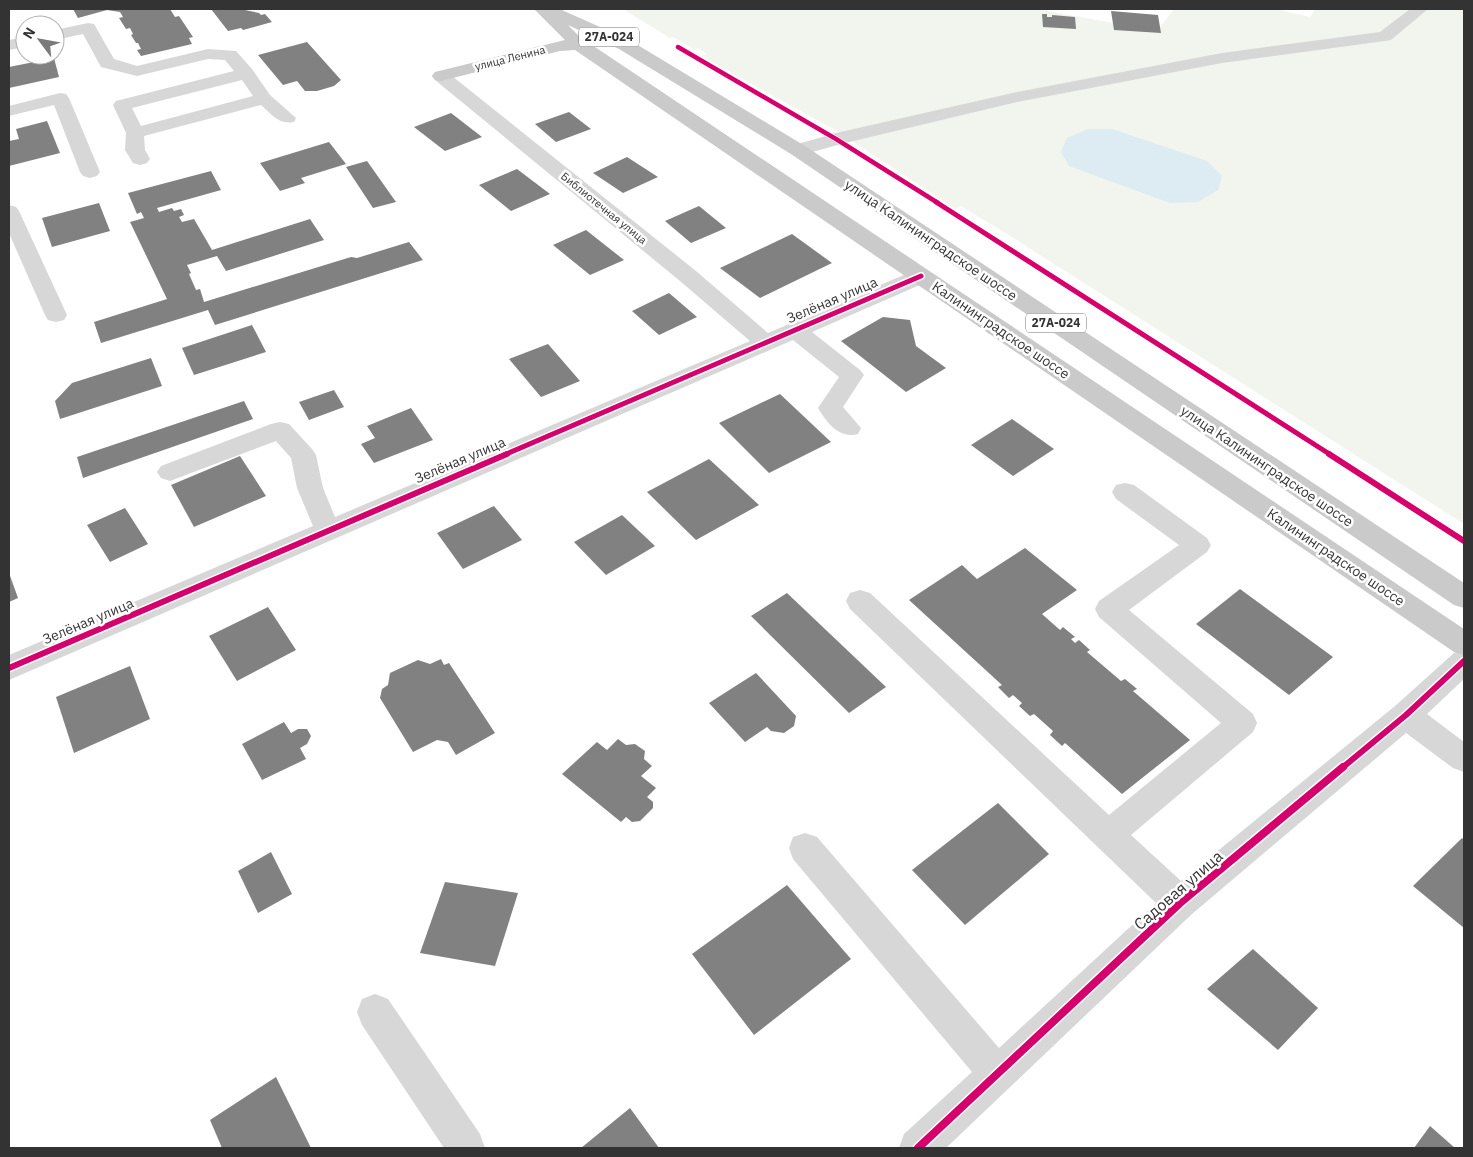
<svg xmlns="http://www.w3.org/2000/svg" width="1473" height="1157" font-family="'IBM Plex Sans',sans-serif">
	<style>
		.green { fill: #f1f5ed }
		.water { fill: #ddebf3 }
		.building { fill: #818181 }
		.lines { fill: none; stroke-linecap: round; stroke-linejoin: round }
		.minor { fill: #d7d7d7; fill-rule: evenodd }
		.major { fill: #cacaca; fill-rule: evenodd }
		.cycleway-far3-casing { stroke: #fff; stroke-width: 6 }
		.cycleway-far2-casing { stroke: #fff; stroke-width: 8 }
		.cycleway-far1-casing { stroke: #fff; stroke-width: 9 }
		.cycleway-casing { stroke: #fff; stroke-width: 11 }
		.cycleway-far3 { stroke: #d6006c; stroke-width: 4.5 }
		.cycleway-far2 { stroke: #d6006c; stroke-width: 5 }
		.cycleway-far1 { stroke: #d6006c; stroke-width: 6 }
		.cycleway { stroke: #d6006c; stroke-width: 8 }
		.labels { text-anchor: middle; stroke-width: 5; stroke-linejoin: round; paint-order: stroke }
		.far-street-label { font-size: 11px; fill: #333; stroke: #fff }
		.shield { fill: #fff; stroke: #707070; stroke-width: 1 }
		.shield-label { font-size: 12px; font-weight: bold; fill: #333 }
		.street-label { font-size: 14px; fill: #333; stroke: #fff }
		.near-street-label { font-size: 16px; fill: #333; stroke: #fff }
	</style>
	<rect width="100%" height="100%" fill="#fff"/>
	<polygon class="green" points="623,9 1036,9 1157,31 1174,9 1276,9 1310,17 1315,9 1464,9 1464,524 1010,236 961,206 955,209 837,131 701,56 707,54 698,48 694,49 673,37 670,38"/>
	<polygon class="water" points="1088,129 1112,129 1207,161 1222,176 1218,190 1198,202 1170,203 1069,166 1061,152 1067,138"/>
	<g class="building">
		<polygon points="73,9 170,9 175,17 179,16 193,37 189,38 192,44 141,56 137,50 141,49 138,43 136,43 131,35 133,34 130,28 126,29 119,18 123,17 120,12 107,10 78,18"/>
		<polygon points="211,9 240,9 259,13 261,15 265,14 272,22 243,30 241,28 228,31"/>
		<polygon points="1111,11 1158,15 1161,33 1114,30"/>
		<polygon points="1042,14 1047,14 1047,17 1052,17 1052,15 1075,17 1076,29 1043,27"/>
		<polygon points="307,42 341,80 334,86 317,91 305,91 297,81 283,85 258,55"/>
		<polygon points="54,58 59,77 9,88 9,67"/>
		<polygon points="569,112 591,129 556,142 535,124"/>
		<polygon points="451,113 482,137 445,151 414,127"/>
		<polygon points="47,121 60,153 9,166 9,141 19,139 16,129"/>
		<polygon points="329,142 346,164 301,178 305,183 280,191 260,163"/>
		<polygon points="627,157 658,177 623,193 593,173"/>
		<polygon points="367,161 396,202 373,208 346,167"/>
		<polygon points="517,169 550,194 511,211 479,185"/>
		<polygon points="211,171 221,190 157,208 159,212 172,208 174,211 181,209 184,215 179,217 182,222 194,219 212,250 310,219 324,240 226,271 217,256 187,265 191,273 189,274 196,290 200,289 204,302 351,257 357,258 409,242 423,260 215,325 208,310 101,343 94,322 167,299 130,222 144,218 141,212 137,214 128,193"/>
		<polygon points="99,203 110,231 52,247 42,218"/>
		<polygon points="699,206 726,228 691,243 665,221"/>
		<polygon points="586,230 624,260 590,275 553,245"/>
		<polygon points="792,234 832,263 760,298 720,268"/>
		<polygon points="669,293 697,317 659,335 632,311"/>
		<polygon points="883,317 910,320 916,346 946,368 906,392 841,341"/>
		<polygon points="252,325 266,352 194,375 182,348"/>
		<polygon points="548,344 580,381 541,397 509,359"/>
		<polygon points="151,358 162,386 60,419 55,401 72,383"/>
		<polygon points="334,390 344,407 309,420 299,402"/>
		<polygon points="780,394 831,442 769,473 719,423"/>
		<polygon points="244,401 253,419 83,478 77,457"/>
		<polygon points="411,408 433,440 374,463 361,444 375,438 367,426"/>
		<polygon points="1012,419 1054,449 1013,476 971,445"/>
		<polygon points="240,456 266,496 194,527 171,485"/>
		<polygon points="709,459 759,505 696,540 647,492"/>
		<polygon points="494,506 522,540 463,569 437,533"/>
		<polygon points="125,508 148,544 110,562 87,525"/>
		<polygon points="622,515 655,546 606,575 574,542"/>
		<polygon points="1025,548 1077,590 1042,614 1060,630 1063,627 1075,637 1071,639 1075,643 1079,640 1090,650 1087,652 1121,681 1125,679 1137,689 1133,691 1190,740 1122,794 1065,743 1062,746 1050,735 1053,731 1034,714 1030,716 1019,706 1022,703 1013,695 1009,698 998,687 1002,685 909,600 962,565 977,579"/>
		<polygon points="9,573 18,598 9,602"/>
		<polygon points="1240,589 1333,657 1289,695 1196,624"/>
		<polygon points="787,593 886,687 849,713 751,616"/>
		<polygon points="268,607 296,650 237,681 209,636"/>
		<polygon points="441,659 444,665 449,663 495,733 456,755 448,742 437,740 413,752 380,698 382,689 388,685 390,673 418,660 430,664"/>
		<polygon points="130,666 150,719 74,753 56,697"/>
		<polygon points="756,673 796,716 794,726 784,733 771,731 767,727 745,742 709,703"/>
		<polygon points="284,722 291,733 298,729 307,729 311,736 307,744 300,748 306,759 262,780 242,744"/>
		<polygon points="618,739 626,745 635,744 645,751 644,759 652,766 641,776 656,788 647,797 653,802 653,808 640,821 632,822 626,817 621,822 562,774 597,742 607,750"/>
		<polygon points="998,803 1049,854 965,925 912,870"/>
		<polygon points="1462,838 1464,840 1464,928 1413,886"/>
		<polygon points="271,852 292,894 258,913 238,871"/>
		<polygon points="445,882 518,893 495,966 420,953"/>
		<polygon points="787,885 851,959 754,1035 692,954"/>
		<polygon points="1253,949 1318,1008 1278,1050 1207,989"/>
		<polygon points="276,1077 311,1148 222,1148 210,1120"/>
		<polygon points="630,1108 659,1148 581,1148"/>
		<polygon points="1430,1126 1455,1148 1414,1148"/>
	</g>
	<g class="lines">
		<g class="minor">
			<polygon points="1410,9 1428,9 1391,40 1385,41 1222,63 1017,102 841,144 798,156 791,154 788,150 791,146 836,133 1017,92 1222,53 1380,32"/>
			<path d="M88 23 94 24 114 59 137 66 208 49 236 51 252 69 270 95 296 118 294 122C279 125 271 114 261 105L144 136 145 150 150 159 147 163 140 165 133 163 125 150 126 133 113 105 116 101 234 71 225 60 208 59 137 76 101 67 83 34 55 40V30ZM242 80 253 96 141 126 132 108Z"/>
			<polygon points="25,37 25,47 9,50 9,40"/>
			<path d="M441 71 447 72 696 271 768 333 913 271 921 269 929 271 932 276 929 281 812 332 860 370 864 375 843 407 861 428 858 434C839 439 827 423 818 408L839 377 793 340 9 680V655L313 526 297 488 291 458 276 441 170 481 161 478 157 472 161 466 271 424 280 422 289 424 312 449 316 455 323 488 335 517 750 341 680 281 435 80 432 76 435 72Z"/>
			<polygon points="60,93 66,94 69,98 100,172 97,176 90,178 83,176 80,172 54,105 9,116 9,106"/>
			<polygon points="9,205 16,207 19,211 67,315 64,320 56,322 48,320 45,315 9,233"/>
			<polygon points="1125,483 1134,485 1207,538 1211,545 1207,552 1129,610 1253,714 1257,723 1253,732 1131,835 1181,881 1395,706 1454,653 1464,649 1464,679 1427,714 1464,742 1464,772 1453,768 1406,733 1192,914 946,1148 899,1148 904,1134 972,1072 793,859 789,848 793,837 805,833 817,837 999,1048 1156,903 850,609 846,601 850,593 860,590 870,593 1109,815 1221,723 1099,617 1095,609 1099,601 1179,545 1116,499 1112,492 1116,485"/>
			<polygon points="375,994 388,999 480,1134 485,1148 444,1148 362,1025 357,1012 362,999"/>
		</g>
		<polygon class="major" points="534,9 562,10 631,41 805,146 1464,583 1464,608 1454,605 791,154 619,49 568,25 582,39 598,39 601,43 595,47 1464,629 1464,655 1454,652 575,50 560,51 441,81 435,80 432,76 435,72 565,40"/>
		<defs>
			<polyline id="cycleway-far3" points="678,47 836,139 938,203"/>
			<g id="cycleway-far2">
				<polyline points="936,202 1331,455"/>
				<polyline points="504,455 921,276"/>
			</g>
			<g id="cycleway-far1">
				<polyline points="1329,454 1464,541"/>
				<polyline points="9,668 507,454"/>
				<polyline points="1342,768 1406,715 1464,661"/>
			</g>
			<polyline id="cycleway" points="918,1148 1180,903 1343,767"/>
		</defs>
		<use href="#cycleway-far3" class="cycleway-far3-casing"/>
		<use href="#cycleway-far2" class="cycleway-far2-casing"/>
		<use href="#cycleway-far1" class="cycleway-far1-casing"/>
		<use href="#cycleway" class="cycleway-casing"/>
		<use href="#cycleway-far3" class="cycleway-far3"/>
		<use href="#cycleway-far2" class="cycleway-far2"/>
		<use href="#cycleway-far1" class="cycleway-far1"/>
		<use href="#cycleway" class="cycleway"/>
	</g>
	<g class="labels">
		<g class="far-street-label">
			<text transform="translate(510 58) rotate(-14)" y="4">улица Ленина</text>
			<text transform="translate(604 208) rotate(39)" y="4">Библиотечная улица</text>
		</g>
		<g class="shield">
			<rect x="579" y="27.5" width="60" height="19" rx="4"/>
			<rect x="1026" y="313.5" width="60" height="19" rx="4"/>
		</g>
		<g class="shield-label">
			<text x="609" y="41">27А-024</text>
			<text x="1056" y="327">27А-024</text>
		</g>
		<g class="street-label">
			<text transform="translate(931 240) rotate(34)" y="5">улица Калининградское шоссе</text>
			<text transform="translate(832 300) rotate(-23)" y="5">Зелёная улица</text>
			<text transform="translate(1001 330) rotate(34)" y="5">Калининградское шоссе</text>
			<text transform="translate(460 460) rotate(-23)" y="5">Зелёная улица</text>
			<text transform="translate(1267 466) rotate(34)" y="5">улица Калининградское шоссе</text>
			<text transform="translate(1336 557) rotate(34)" y="5">Калининградское шоссе</text>
			<text transform="translate(88 621) rotate(-23)" y="5">Зелёная улица</text>
		</g>
		<g class="near-street-label">
			<text transform="translate(1178 890) rotate(-41)" y="6">Садовая улица</text>
		</g>
	</g>
	<rect width="1473" height="1157" fill="none" stroke="#333333" stroke-width="20"/>
	<g transform="translate(40 40) rotate(302)"><circle r="24" fill="#ffffff" stroke="#adadad"/>
	<path d="M0-4L9 19L0 12L-9 19Z" fill="#7a7a7a"/>
	<text y="-8" font-size="14" font-weight="bold" text-anchor="middle" fill="#333333">N</text>
	</g>
</svg>
